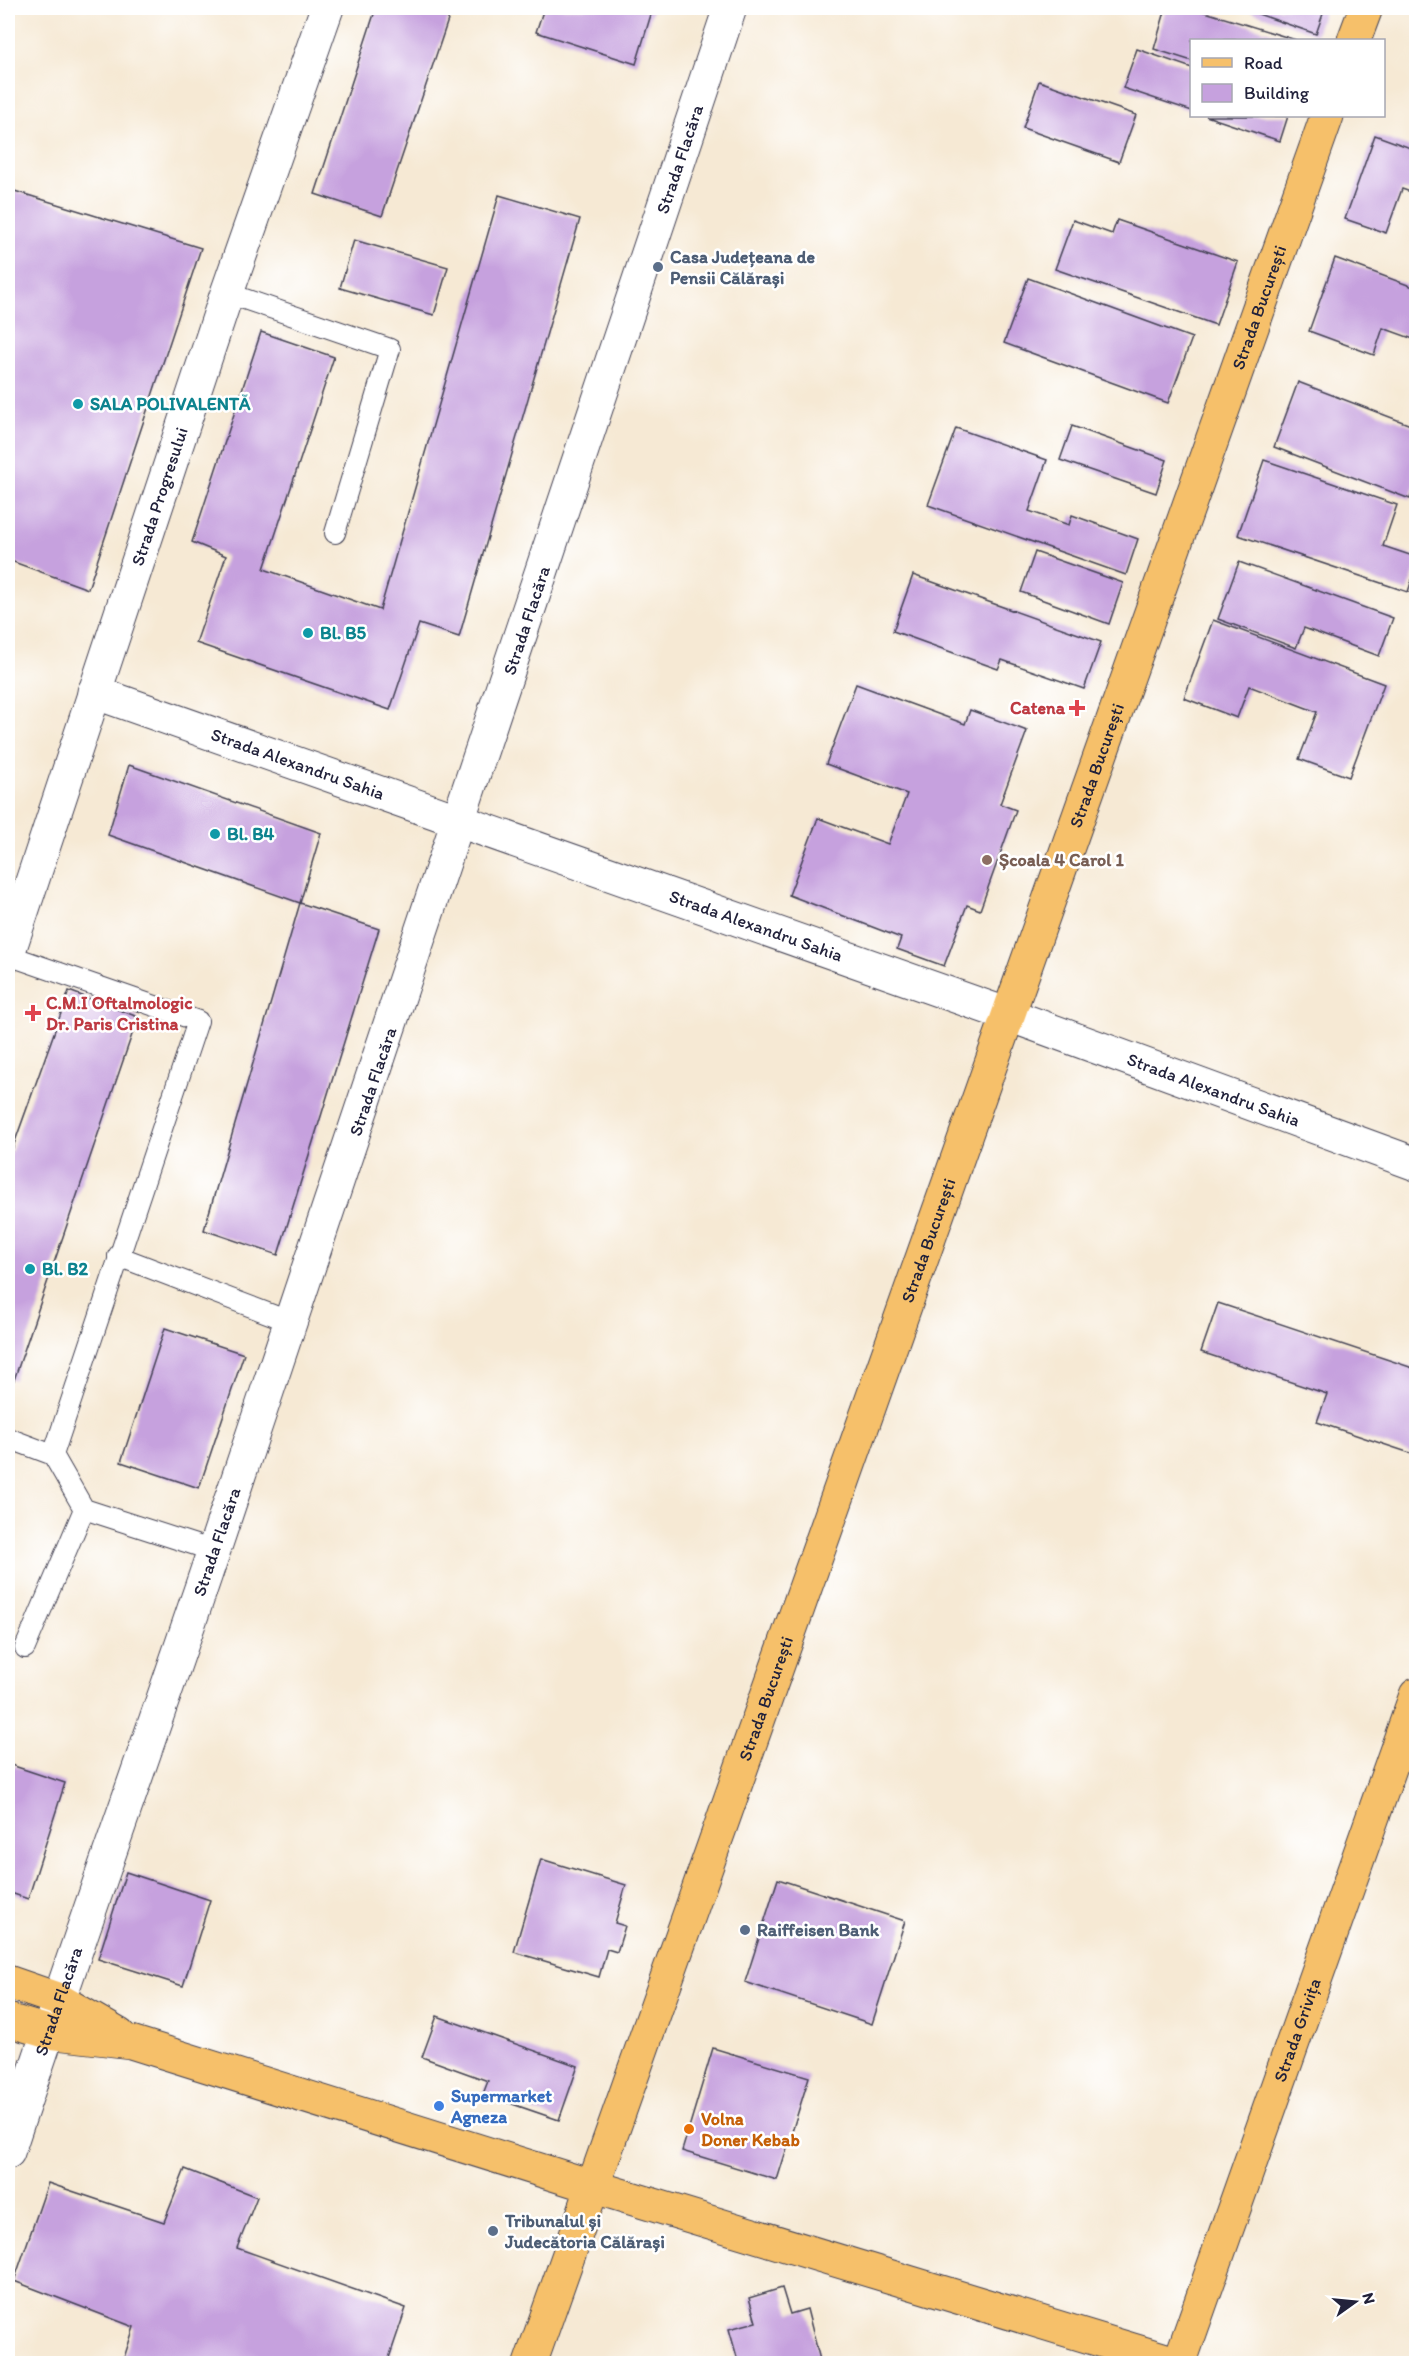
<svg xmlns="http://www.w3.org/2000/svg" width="1424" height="2371" font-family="Itim,sans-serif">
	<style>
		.building { fill: #c6a1de }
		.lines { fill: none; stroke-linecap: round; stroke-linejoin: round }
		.lane-casing { stroke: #424052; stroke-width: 22 }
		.street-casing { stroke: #424052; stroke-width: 35 }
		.primary-casing { stroke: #424052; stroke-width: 35 }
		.lane { stroke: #fff; stroke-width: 20 }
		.street { stroke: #fff; stroke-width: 33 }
		.primary { stroke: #f6c06b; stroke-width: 33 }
		.service-dot { fill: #5c6f8a; stroke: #fff; stroke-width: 2 }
		.culture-dot { fill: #0f9aa8; stroke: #fff; stroke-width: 2 }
		.health-dot { fill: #e0444e; stroke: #fff; stroke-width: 2 }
		.education-dot { fill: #8d6e63; stroke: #fff; stroke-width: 2 }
		.shop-dot { fill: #3f7fe0; stroke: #fff; stroke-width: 2 }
		.food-dot { fill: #e8710a; stroke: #fff; stroke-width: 2 }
		.labels { text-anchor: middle; stroke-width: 5; stroke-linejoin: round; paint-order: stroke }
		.street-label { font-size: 18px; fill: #22223b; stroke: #fff }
		.service-label { font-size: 18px; font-weight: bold; fill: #4e5e75; stroke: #fff; text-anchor: start }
		.culture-label { font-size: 18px; font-weight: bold; fill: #0d838f; stroke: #fff; text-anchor: start }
		.health-label { font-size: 18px; font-weight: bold; fill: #be3a42; stroke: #fff; text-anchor: end }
		.education-label { font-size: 18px; font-weight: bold; fill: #785e54; stroke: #fff; text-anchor: start }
		.shop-label { font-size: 18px; font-weight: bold; fill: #366cbe; stroke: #fff; text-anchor: start }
		.food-label { font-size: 18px; font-weight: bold; fill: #c56008; stroke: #fff; text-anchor: start }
	</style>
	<rect width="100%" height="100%" fill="#fff"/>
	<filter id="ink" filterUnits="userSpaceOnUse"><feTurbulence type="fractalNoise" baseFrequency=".0167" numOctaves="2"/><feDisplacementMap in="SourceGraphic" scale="12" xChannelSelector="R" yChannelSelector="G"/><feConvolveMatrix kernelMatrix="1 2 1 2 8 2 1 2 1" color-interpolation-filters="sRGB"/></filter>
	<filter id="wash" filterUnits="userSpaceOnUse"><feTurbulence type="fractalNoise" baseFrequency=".008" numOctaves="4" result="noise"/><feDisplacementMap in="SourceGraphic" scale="24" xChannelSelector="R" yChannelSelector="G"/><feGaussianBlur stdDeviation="1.35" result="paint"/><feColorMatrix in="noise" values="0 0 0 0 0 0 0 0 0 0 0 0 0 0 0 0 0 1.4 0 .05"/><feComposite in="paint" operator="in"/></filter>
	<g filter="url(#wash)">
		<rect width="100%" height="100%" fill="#f6e9d4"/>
		<g id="blocks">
			<g class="building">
				<polygon points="376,8 452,8 382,216 315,194"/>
				<polygon points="544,8 653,8 636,64 536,32"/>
				<polygon points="1166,8 1192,8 1296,40 1192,40 1192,61 1154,49"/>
				<polygon points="1241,8 1325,8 1316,34"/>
				<polygon points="1137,49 1192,68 1192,111 1123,88"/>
				<polygon points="1039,81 1136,115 1119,162 1023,128"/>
				<polygon points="1206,116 1288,116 1280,141"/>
				<polygon points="1375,135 1416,150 1416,194 1402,189 1386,233 1345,219"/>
				<polygon points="8,189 201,248 88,589 8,560"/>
				<polygon points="499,195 580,219 459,637 419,624 390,710 196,643 226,556 192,542 261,332 334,357 264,569 380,610"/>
				<polygon points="1073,220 1112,234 1117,220 1238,262 1216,325 1055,269"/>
				<polygon points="354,240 448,267 434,315 340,288"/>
				<polygon points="1335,258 1416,288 1416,340 1383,328 1374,355 1309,331"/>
				<polygon points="1028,278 1192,338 1168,403 1004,343"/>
				<polygon points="1298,382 1416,427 1416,482 1410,499 1274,447"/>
				<polygon points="1072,426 1167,460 1156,493 1060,460"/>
				<polygon points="956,428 1047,460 1029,511 1069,525 1072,515 1138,539 1126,575 928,505"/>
				<polygon points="1264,460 1397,505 1383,546 1416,557 1416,567 1408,592 1238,535"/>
				<polygon points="1035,552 1123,583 1109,624 1021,592"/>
				<polygon points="1239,562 1393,618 1379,656 1304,628 1296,648 1218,619"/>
				<polygon points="913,575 1101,642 1084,689 1002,660 998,669 893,631"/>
				<polygon points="1213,620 1384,684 1349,777 1299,759 1317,712 1249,686 1237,718 1184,698"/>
				<polygon points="856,684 965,724 970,710 1027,731 1000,804 1016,810 980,910 967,905 944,966 897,949 901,938 789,895 818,818 888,844 907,794 826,764"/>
				<polygon points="129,765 321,833 300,903 108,835"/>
				<polygon points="300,903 379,929 278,1255 204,1230"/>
				<polygon points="69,991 138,1017 14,1380 8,1377 8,1161"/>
				<polygon points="1218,1303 1416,1369 1416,1455 1317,1422 1327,1394 1201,1352"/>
				<polygon points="165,1328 244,1354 199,1488 121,1462"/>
				<polygon points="8,1764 65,1783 28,1899 8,1892"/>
				<polygon points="541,1859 626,1885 615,1923 625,1926 617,1952 607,1949 599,1977 514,1952"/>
				<polygon points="126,1872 210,1900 183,1986 98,1959"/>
				<polygon points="778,1879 905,1921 872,2024 745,1982"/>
				<polygon points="437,2016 578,2066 559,2120 483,2094 488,2081 422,2057"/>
				<polygon points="713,2048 809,2077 777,2180 682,2151"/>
				<polygon points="185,2169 257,2197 237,2248 406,2308 387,2364 122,2364 134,2327 14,2281 48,2183 164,2222"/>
				<polygon points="782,2288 790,2314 807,2309 821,2364 739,2364 729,2329 756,2322 749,2298"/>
			</g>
		</g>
	</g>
	<g filter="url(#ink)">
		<use href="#blocks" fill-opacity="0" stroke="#424052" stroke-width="1.5"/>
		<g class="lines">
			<defs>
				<g id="lane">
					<polyline points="227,293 390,349 335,533"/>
					<polyline points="8,955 198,1021 53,1455"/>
					<polyline points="118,1256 291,1322"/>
					<polyline points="8,1438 53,1455 84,1509 214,1551"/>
					<polyline points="25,1648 84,1509"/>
				</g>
				<g id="street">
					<path id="s1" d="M94 692 1009 1015 1416 1164"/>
					<path id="s2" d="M8 954 227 293 327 8"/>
					<path id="s3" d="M8 2152C74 1951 146 1751 214 1550 390 1037 559 522 730 8"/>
				</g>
				<g id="primary">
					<polyline points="1354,40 1366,8"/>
					<polyline points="8,1982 57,1999 119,2035"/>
					<path id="s4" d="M8 2020 48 2032 131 2042 591 2186 1179 2364 1416 1695"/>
					<path id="s5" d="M530 2364 1327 116"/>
				</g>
			</defs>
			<use href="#lane" class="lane-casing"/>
			<use href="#street" class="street-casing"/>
			<use href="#primary" class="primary-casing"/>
			<use href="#lane" class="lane"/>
			<use href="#street" class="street"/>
			<use href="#primary" class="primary"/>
		</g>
	</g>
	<g class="service-dot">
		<circle cx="658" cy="267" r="6"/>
		<circle cx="745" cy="1930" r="6"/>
		<circle cx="493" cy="2231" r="6"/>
	</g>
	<g class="culture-dot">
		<circle cx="78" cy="404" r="6"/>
		<circle cx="308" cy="633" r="6"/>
		<circle cx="215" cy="834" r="6"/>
		<circle cx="30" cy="1269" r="6"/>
	</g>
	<g class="health-dot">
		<path d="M1074 699h6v6h6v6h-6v6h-6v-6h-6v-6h6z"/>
		<path d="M30 1004h6v6h6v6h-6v6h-6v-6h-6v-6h6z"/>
	</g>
	<circle class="education-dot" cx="987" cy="860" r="6"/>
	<circle class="shop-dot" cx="439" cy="2106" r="6"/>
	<circle class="food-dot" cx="689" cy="2129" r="6"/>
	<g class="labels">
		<g class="street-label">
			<text dy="6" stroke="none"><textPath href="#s3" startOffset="2103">Strada Flacăra</textPath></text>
			<text dy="6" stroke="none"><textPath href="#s5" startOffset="2182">Strada București</textPath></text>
			<text dy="6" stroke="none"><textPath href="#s2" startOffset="482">Strada Progresului</textPath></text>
			<text dy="6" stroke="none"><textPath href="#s3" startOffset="1617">Strada Flacăra</textPath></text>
			<text dy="6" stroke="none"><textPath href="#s1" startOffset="216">Strada Alexandru Sahia</textPath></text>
			<text dy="6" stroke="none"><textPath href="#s5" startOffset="1696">Strada București</textPath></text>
			<text dy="6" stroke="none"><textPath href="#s1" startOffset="702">Strada Alexandru Sahia</textPath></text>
			<text dy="6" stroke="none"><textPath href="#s3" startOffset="1131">Strada Flacăra</textPath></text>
			<text dy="6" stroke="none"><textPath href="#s1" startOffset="1188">Strada Alexandru Sahia</textPath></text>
			<text dy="6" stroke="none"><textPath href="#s5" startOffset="1192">Strada București</textPath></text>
			<text dy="6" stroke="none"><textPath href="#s3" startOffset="645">Strada Flacăra</textPath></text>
			<text dy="6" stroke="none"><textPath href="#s5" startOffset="706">Strada București</textPath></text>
			<text dy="6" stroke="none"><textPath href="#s3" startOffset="159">Strada Flacăra</textPath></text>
			<text dy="6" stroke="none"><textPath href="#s4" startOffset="1576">Strada Grivița</textPath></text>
		</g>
		<g class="service-label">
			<text x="670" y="263">Casa Județeana de<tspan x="670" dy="21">Pensii Călărași</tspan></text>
			<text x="757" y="1936">Raiffeisen Bank</text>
			<text x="505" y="2227">Tribunalul și<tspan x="505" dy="21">Judecătoria Călărași</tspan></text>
		</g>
		<g class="culture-label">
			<text x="90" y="410">SALA POLIVALENTĂ</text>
			<text x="320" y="639">Bl. B5</text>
			<text x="227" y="840">Bl. B4</text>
			<text x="42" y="1275">Bl. B2</text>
		</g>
		<g class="health-label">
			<text x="1065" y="714">Catena</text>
			<text x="46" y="1009" text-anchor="start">C.M.I Oftalmologic<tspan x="46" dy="21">Dr. Paris Cristina</tspan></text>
		</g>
		<g class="education-label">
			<text x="999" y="866">Școala 4 Carol 1</text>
		</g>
		<g class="shop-label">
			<text x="451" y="2102">Supermarket<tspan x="451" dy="21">Agneza</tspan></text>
		</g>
		<g class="food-label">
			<text x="701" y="2125">Volna<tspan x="701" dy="21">Doner Kebab</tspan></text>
		</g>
	</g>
	<rect width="1424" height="2371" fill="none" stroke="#fff" stroke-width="30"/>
	<rect x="1190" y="39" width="195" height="78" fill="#ffffff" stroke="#a7a7b1" stroke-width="1.5"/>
	<rect x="1202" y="58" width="30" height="9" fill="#f6c06b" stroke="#a7a7b1" stroke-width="1.5"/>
	<text x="1244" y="69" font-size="18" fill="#22223b">Road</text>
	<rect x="1202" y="84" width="30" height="18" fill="#c6a1de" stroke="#a7a7b1" stroke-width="1.5"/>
	<text x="1244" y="99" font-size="18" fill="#22223b">Building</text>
	<g transform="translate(1355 2302) rotate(75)" stroke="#ffffff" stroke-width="4.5" paint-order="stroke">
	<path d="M0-4.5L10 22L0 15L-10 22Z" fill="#22223b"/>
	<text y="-9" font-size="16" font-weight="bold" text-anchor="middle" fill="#22223b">N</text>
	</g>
</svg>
